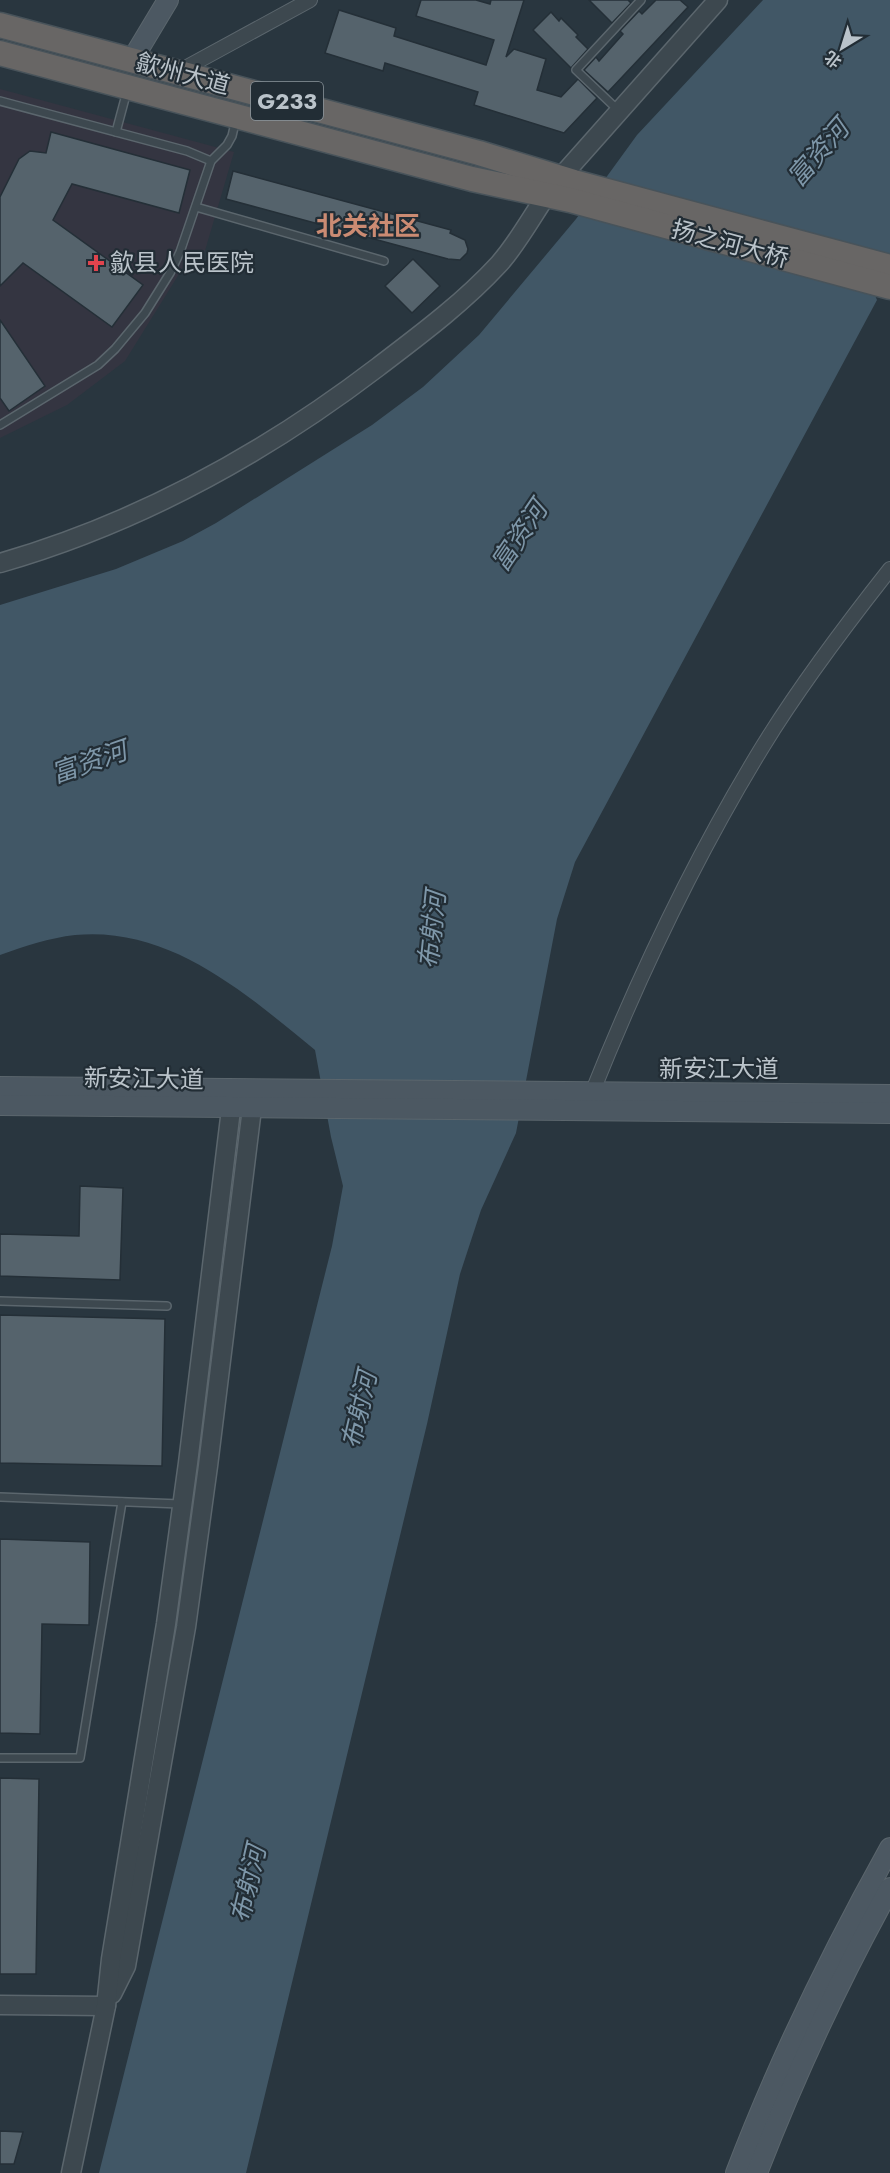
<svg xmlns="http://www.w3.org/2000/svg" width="890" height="2173" font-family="Jost,'Noto Sans SC',sans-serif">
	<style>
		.medical { fill: #343541 }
		.water { fill: #415766 }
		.building { fill: #55636c; stroke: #242f37; stroke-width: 1.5 }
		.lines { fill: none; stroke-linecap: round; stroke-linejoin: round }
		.service-casing { stroke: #5b666d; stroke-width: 10 }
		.minor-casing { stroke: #5b666d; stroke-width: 16 }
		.tertiary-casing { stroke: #5b666d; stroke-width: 21 }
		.secondary-casing { stroke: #5b666d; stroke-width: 22 }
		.trunk-casing { stroke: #48535a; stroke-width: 27 }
		.service { stroke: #3d484f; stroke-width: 7 }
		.minor { stroke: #3d484f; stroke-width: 14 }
		.tertiary { stroke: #3d484f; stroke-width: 18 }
		.secondary { stroke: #4c5862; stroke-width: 20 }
		.trunk { stroke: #686665; stroke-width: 24 }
		.health-dot { fill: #e0444e; stroke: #222d35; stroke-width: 2 }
		.labels { text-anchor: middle; stroke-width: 4.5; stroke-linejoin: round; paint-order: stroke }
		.shield { fill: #222d35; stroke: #8c969d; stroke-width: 1.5 }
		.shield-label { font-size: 22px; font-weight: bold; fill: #bac3ca }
		.street-label { font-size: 24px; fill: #bac3ca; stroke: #222d35 }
		.poi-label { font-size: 24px; fill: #bac3ca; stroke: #222d35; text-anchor: start }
		.water-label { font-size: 26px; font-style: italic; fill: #7e97a9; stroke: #222d35 }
		.neighbourhood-label { font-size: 26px; font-weight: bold; fill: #cb8b73; stroke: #222d35 }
	</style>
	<rect width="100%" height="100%" fill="#29363f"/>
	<polygon class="medical" points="0,89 234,152 202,261 184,266 125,361 67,405 0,438"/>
	<path class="water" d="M763 0H890V265L874 293 877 300 575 862 557 919 516 1133 481 1210 460 1274 427 1424 246 2173H99L332 1246 343 1186 331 1137 315 1050C246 994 171 926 75 935 49 938 25 946 0 955V605L116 569 183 541 216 523 372 425 423 387 479 335 576 219 637 135Z"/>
	<g class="building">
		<polygon points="421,0 476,0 490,4 491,0 524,0 506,57 514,49 546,59 537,90 561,97 578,79 597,98 564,133 474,105 478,92 385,63 383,71 325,53 339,10 396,28 394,36 486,65 494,40 416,16"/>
		<polygon points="589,0 628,0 631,3 612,23"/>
		<polygon points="656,0 680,0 688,7 608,92 584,70 596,57 599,61 623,34 620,31 639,11 642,14"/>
		<polygon points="551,12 559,21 561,18 578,35 576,37 588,49 571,68 533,30"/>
		<polygon points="51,132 190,170 179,213 72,184 53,220 143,285 112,327 23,263 0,286 0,197 19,159 30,151 46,153"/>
		<polygon points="233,171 451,230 450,233 465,240 468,249 467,253 460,260 448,259 226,199"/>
		<polygon points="413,259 440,286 412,313 385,286"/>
		<polygon points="0,320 45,386 9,411 0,398"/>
		<polygon points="80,1186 123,1188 120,1280 0,1276 0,1234 79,1236"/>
		<polygon points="0,1315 165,1319 162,1466 0,1463"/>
		<polygon points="0,1539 90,1542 89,1625 42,1624 40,1734 0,1733"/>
		<polygon points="0,1778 39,1779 36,1974 0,1974"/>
		<polygon points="0,2131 23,2132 14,2164 0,2164"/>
	</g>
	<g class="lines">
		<defs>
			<g id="service">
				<polyline points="0,101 187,151 211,161"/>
				<polyline points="619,111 576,70 641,0"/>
				<polyline points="116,132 127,91"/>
				<polyline points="196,207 384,261"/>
				<polyline points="0,425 98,365 115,349 145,313 170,273 180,252 211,161 227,145 232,136 236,119"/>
				<polyline points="0,1301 167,1306"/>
				<polyline points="0,1497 180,1504"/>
				<polyline points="0,1758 80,1758 122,1502"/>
			</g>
			<g id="minor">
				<polyline points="178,72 310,0"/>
				<path d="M592 1093C640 973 695 857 763 746 801 684 845 626 890 569"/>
			</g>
			<g id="tertiary">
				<polyline points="560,178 718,0"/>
				<path d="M0 563C139 523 264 454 378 367 420 335 463 303 499 264 517 244 531 218 546 196"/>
				<polyline points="112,1994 126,1966 186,1627 208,1466 254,1092"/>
				<polyline points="0,2005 106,2006"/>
				<polyline points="71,2173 106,2006 111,1959 166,1624 188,1463 233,1093"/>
			</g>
			<g id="secondary">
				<polyline points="132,60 168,0"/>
				<polyline points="0,1087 890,1095"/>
				<polyline points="0,1105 890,1113"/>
				<path d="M736 2173C779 2060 831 1954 890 1848"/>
				<path d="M757 2173C795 2075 839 1980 890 1888"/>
			</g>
			<g id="trunk">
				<polyline points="0,25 479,153 574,182 890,267"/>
				<polyline points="0,53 472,179 570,200 890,287"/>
			</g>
		</defs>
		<use href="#service" class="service-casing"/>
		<use href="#minor" class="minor-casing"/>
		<use href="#tertiary" class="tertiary-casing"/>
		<use href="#secondary" class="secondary-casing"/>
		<use href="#trunk" class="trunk-casing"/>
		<use href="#service" class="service"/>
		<use href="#minor" class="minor"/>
		<use href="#tertiary" class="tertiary"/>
		<use href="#secondary" class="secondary"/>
		<use href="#trunk" class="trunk"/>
	</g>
	<path class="health-dot" d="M93 254h6v6h6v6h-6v6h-6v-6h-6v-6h6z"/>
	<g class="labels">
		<rect class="shield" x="251" y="82" width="72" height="38" rx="4.5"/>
		<g class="shield-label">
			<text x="287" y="109">G233</text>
		</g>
		<g class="street-label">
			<text transform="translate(183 74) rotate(15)" y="8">歙州大道</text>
			<text transform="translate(730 244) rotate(15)" y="8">扬之河大桥</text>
			<text x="719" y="1077">新安江大道</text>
			<text transform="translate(144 1079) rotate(1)" y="8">新安江大道</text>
		</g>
		<g class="poi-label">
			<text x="110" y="271">歙县人民医院</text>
		</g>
		<g class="water-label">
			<text transform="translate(818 153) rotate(-49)" y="9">富资河</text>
			<text transform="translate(519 536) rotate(-56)" y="9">富资河</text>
			<text transform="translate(89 762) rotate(-19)" y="9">富资河</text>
			<text transform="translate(432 930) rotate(-84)" y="9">布射河</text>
			<text transform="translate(359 1410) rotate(-77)" y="9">布射河</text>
			<text transform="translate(248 1884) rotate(-77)" y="9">布射河</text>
		</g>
		<g class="neighbourhood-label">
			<text x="368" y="235">北关社区</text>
		</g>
	</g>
	<g transform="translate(842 48) rotate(218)" stroke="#222d35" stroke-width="4.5" paint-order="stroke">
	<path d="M0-4.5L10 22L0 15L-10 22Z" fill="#bac3ca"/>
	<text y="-9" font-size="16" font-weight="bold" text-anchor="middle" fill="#bac3ca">北</text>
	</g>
</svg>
